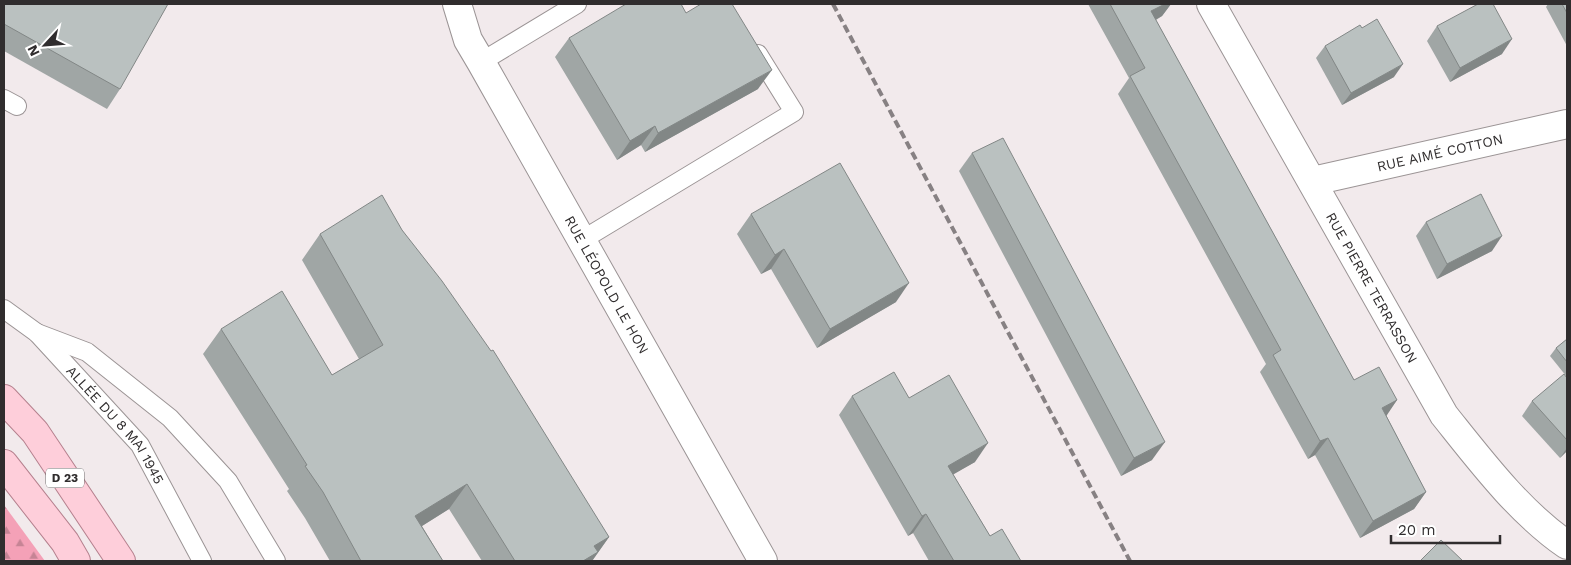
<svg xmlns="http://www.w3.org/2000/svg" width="1571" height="565" font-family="'Work Sans',sans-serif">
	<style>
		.forest { fill: url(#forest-firs) }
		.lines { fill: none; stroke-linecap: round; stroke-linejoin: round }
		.lane-casing { stroke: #9b9495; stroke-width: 20 }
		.street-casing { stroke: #9b9495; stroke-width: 30 }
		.primary-casing { stroke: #b5818e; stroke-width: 30 }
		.lane { stroke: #fff; stroke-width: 18 }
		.street { stroke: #fff; stroke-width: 28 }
		.primary { stroke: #feceda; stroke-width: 28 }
		.rail { stroke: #878183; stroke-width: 4; stroke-dasharray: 8 4; stroke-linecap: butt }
		.wall { fill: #a0a6a5 }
		.shaded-wall { fill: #828786 }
		.building { fill: #bac1c0; stroke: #828786 }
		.labels { text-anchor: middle; stroke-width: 4; stroke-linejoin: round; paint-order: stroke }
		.shield { fill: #fff; stroke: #6e6c6d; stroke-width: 1 }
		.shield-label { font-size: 12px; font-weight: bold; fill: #302d2e }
		.street-label { font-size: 14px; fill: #302d2e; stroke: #fff }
	</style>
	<defs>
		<pattern id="forest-firs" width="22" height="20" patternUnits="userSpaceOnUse" patternTransform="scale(1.25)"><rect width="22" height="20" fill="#f4a1b7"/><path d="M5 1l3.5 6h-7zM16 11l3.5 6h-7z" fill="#c68495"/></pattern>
	</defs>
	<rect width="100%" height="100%" fill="#f2eaec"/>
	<polygon class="forest" points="4,505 45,561 4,561"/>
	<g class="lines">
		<defs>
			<g id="lane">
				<polyline points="481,62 577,4"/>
				<polyline points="4,99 17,106"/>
				<polyline points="582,240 794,112 758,54"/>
				<path id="s1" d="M4 309 37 333 140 445 202 561"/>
				<polyline points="37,333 87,352 170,418 228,481 276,561"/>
			</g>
			<g id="street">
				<path id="s2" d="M457 4 468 40 481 62 763 561"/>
				<path id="s3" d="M1211 4 1444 415C1480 460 1519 512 1567 545"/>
				<path id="s4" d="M1313 181 1567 124"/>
			</g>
			<g id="primary">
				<polyline points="4,399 35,432 121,561"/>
				<polyline points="4,464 65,542 76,561"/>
			</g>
		</defs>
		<use href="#lane" class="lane-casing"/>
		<use href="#street" class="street-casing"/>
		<use href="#primary" class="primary-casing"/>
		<use href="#lane" class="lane"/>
		<use href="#street" class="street"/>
		<use href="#primary" class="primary"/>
		<polyline class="rail" points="833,4 1130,561"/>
	</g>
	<g class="wall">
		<polygon points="4,4 120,89 107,109 4,51"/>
		<polygon points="1088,4 1171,4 1162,16 1156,20 1354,380 1397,400 1386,415 1426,492 1414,509 1360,538 1315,455 1308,459 1260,372 1266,364 1118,94 1129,78"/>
		<polygon points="1548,4 1567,4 1567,46 1546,7"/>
		<polygon points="686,13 758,89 645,152 641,145 617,160 555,57 569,38"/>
		<polygon points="1437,26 1502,54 1450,82 1427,41"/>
		<polygon points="1325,46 1394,77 1342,105 1316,58"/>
		<polygon points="972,153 1152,460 1121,476 959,171"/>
		<polygon points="751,214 896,302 817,348 771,269 761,274 737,234"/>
		<polygon points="1426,222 1492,251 1437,279 1416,236"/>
		<polygon points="402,230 609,537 592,561 482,561 449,509 422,526 443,561 330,561 305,518 287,491 289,489 203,354 221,329 332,375 359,359 302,260 320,234"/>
		<polygon points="1567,339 1567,377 1550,356 1556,348"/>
		<polygon points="1567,378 1567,451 1560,458 1522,416 1532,401"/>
		<polygon points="852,396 909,398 975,462 953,474 990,536 1021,561 929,561 913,533 908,536 839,415"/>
	</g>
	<g class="shaded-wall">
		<polygon points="1165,4 1171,4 1162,16 1139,29 1151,11"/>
		<polygon points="1512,39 1502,54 1450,82 1460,68"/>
		<polygon points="1403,64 1394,77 1342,105 1351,93"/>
		<polygon points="772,70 758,89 645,152 658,133"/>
		<polygon points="655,126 641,145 617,160 630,141"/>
		<polygon points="1502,236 1492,251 1437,279 1447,264"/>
		<polygon points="784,249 771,269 761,274 775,255"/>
		<polygon points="909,283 896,302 817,348 830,329"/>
		<polygon points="1397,400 1385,418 1382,408"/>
		<polygon points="1328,438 1315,455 1308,459 1320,441"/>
		<polygon points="1165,442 1152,460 1121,476 1134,458"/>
		<polygon points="988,443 975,462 935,485 948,466"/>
		<polygon points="1567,448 1567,451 1560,458"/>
		<polygon points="467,484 449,509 398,541 415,516"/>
		<polygon points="1426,492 1414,509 1360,538 1373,521"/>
		<polygon points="926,514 913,533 908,536 922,516"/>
		<polygon points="609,537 592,561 583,561 594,546"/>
	</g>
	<g class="building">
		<polygon points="4,4 168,4 120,89 4,24"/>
		<polygon points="626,4 681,4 686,13 701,4 732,4 772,70 658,133 655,126 630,141 569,38"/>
		<polygon points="1110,4 1165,4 1151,11 1354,380 1379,367 1397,400 1382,408 1426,492 1373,521 1328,438 1320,441 1273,355 1281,350 1130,76 1145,68"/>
		<polygon points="1478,4 1493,4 1512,39 1460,68 1437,26"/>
		<polygon points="1562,4 1567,4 1567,13"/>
		<polygon points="1377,19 1403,64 1351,93 1325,46 1360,25 1362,28"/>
		<polygon points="1003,138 1165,442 1134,458 972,153"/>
		<polygon points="840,163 909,283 830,329 784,249 775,255 751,214"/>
		<polygon points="1481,194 1502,236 1447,264 1426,222"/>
		<polygon points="382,195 402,230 442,281 491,351 493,350 609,537 594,546 598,552 583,561 515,561 467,484 415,516 443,561 361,561 323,492 305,466 307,465 221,329 282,291 332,375 383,345 320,234"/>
		<polygon points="1567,339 1567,362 1556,348"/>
		<polygon points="894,372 909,398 949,375 988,443 948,466 990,536 1002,529 1021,561 954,561 926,514 922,516 852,396"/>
		<polygon points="1564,374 1567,378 1567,440 1532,401"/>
		<polygon points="1441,540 1463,561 1420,561"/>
	</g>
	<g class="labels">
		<rect class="shield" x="46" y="468.5" width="38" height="19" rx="4"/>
		<g class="shield-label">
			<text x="65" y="482">D 23</text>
		</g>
		<g class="street-label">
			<text dy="5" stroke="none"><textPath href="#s4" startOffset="130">RUE AIMÉ COTTON</textPath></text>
			<text dy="5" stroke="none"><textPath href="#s2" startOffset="319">RUE LÉOPOLD LE HON</textPath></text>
			<text dy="5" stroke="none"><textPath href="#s3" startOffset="326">RUE PIERRE TERRASSON</textPath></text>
			<text dy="5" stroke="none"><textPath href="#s1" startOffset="162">ALLÉE DU 8 MAI 1945</textPath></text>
		</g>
	</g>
	<rect width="1571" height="565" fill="none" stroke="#302d2e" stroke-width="10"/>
	<g transform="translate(45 45) rotate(244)" stroke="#ffffff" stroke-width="4" paint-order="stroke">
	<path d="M0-4L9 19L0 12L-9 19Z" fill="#302d2e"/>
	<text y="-8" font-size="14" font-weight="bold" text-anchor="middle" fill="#302d2e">N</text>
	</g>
	<path d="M1391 535v8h109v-8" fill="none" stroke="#302d2e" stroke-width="2.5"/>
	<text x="1398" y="535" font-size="15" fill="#302d2e" stroke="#ffffff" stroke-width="4" paint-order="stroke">20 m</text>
</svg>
